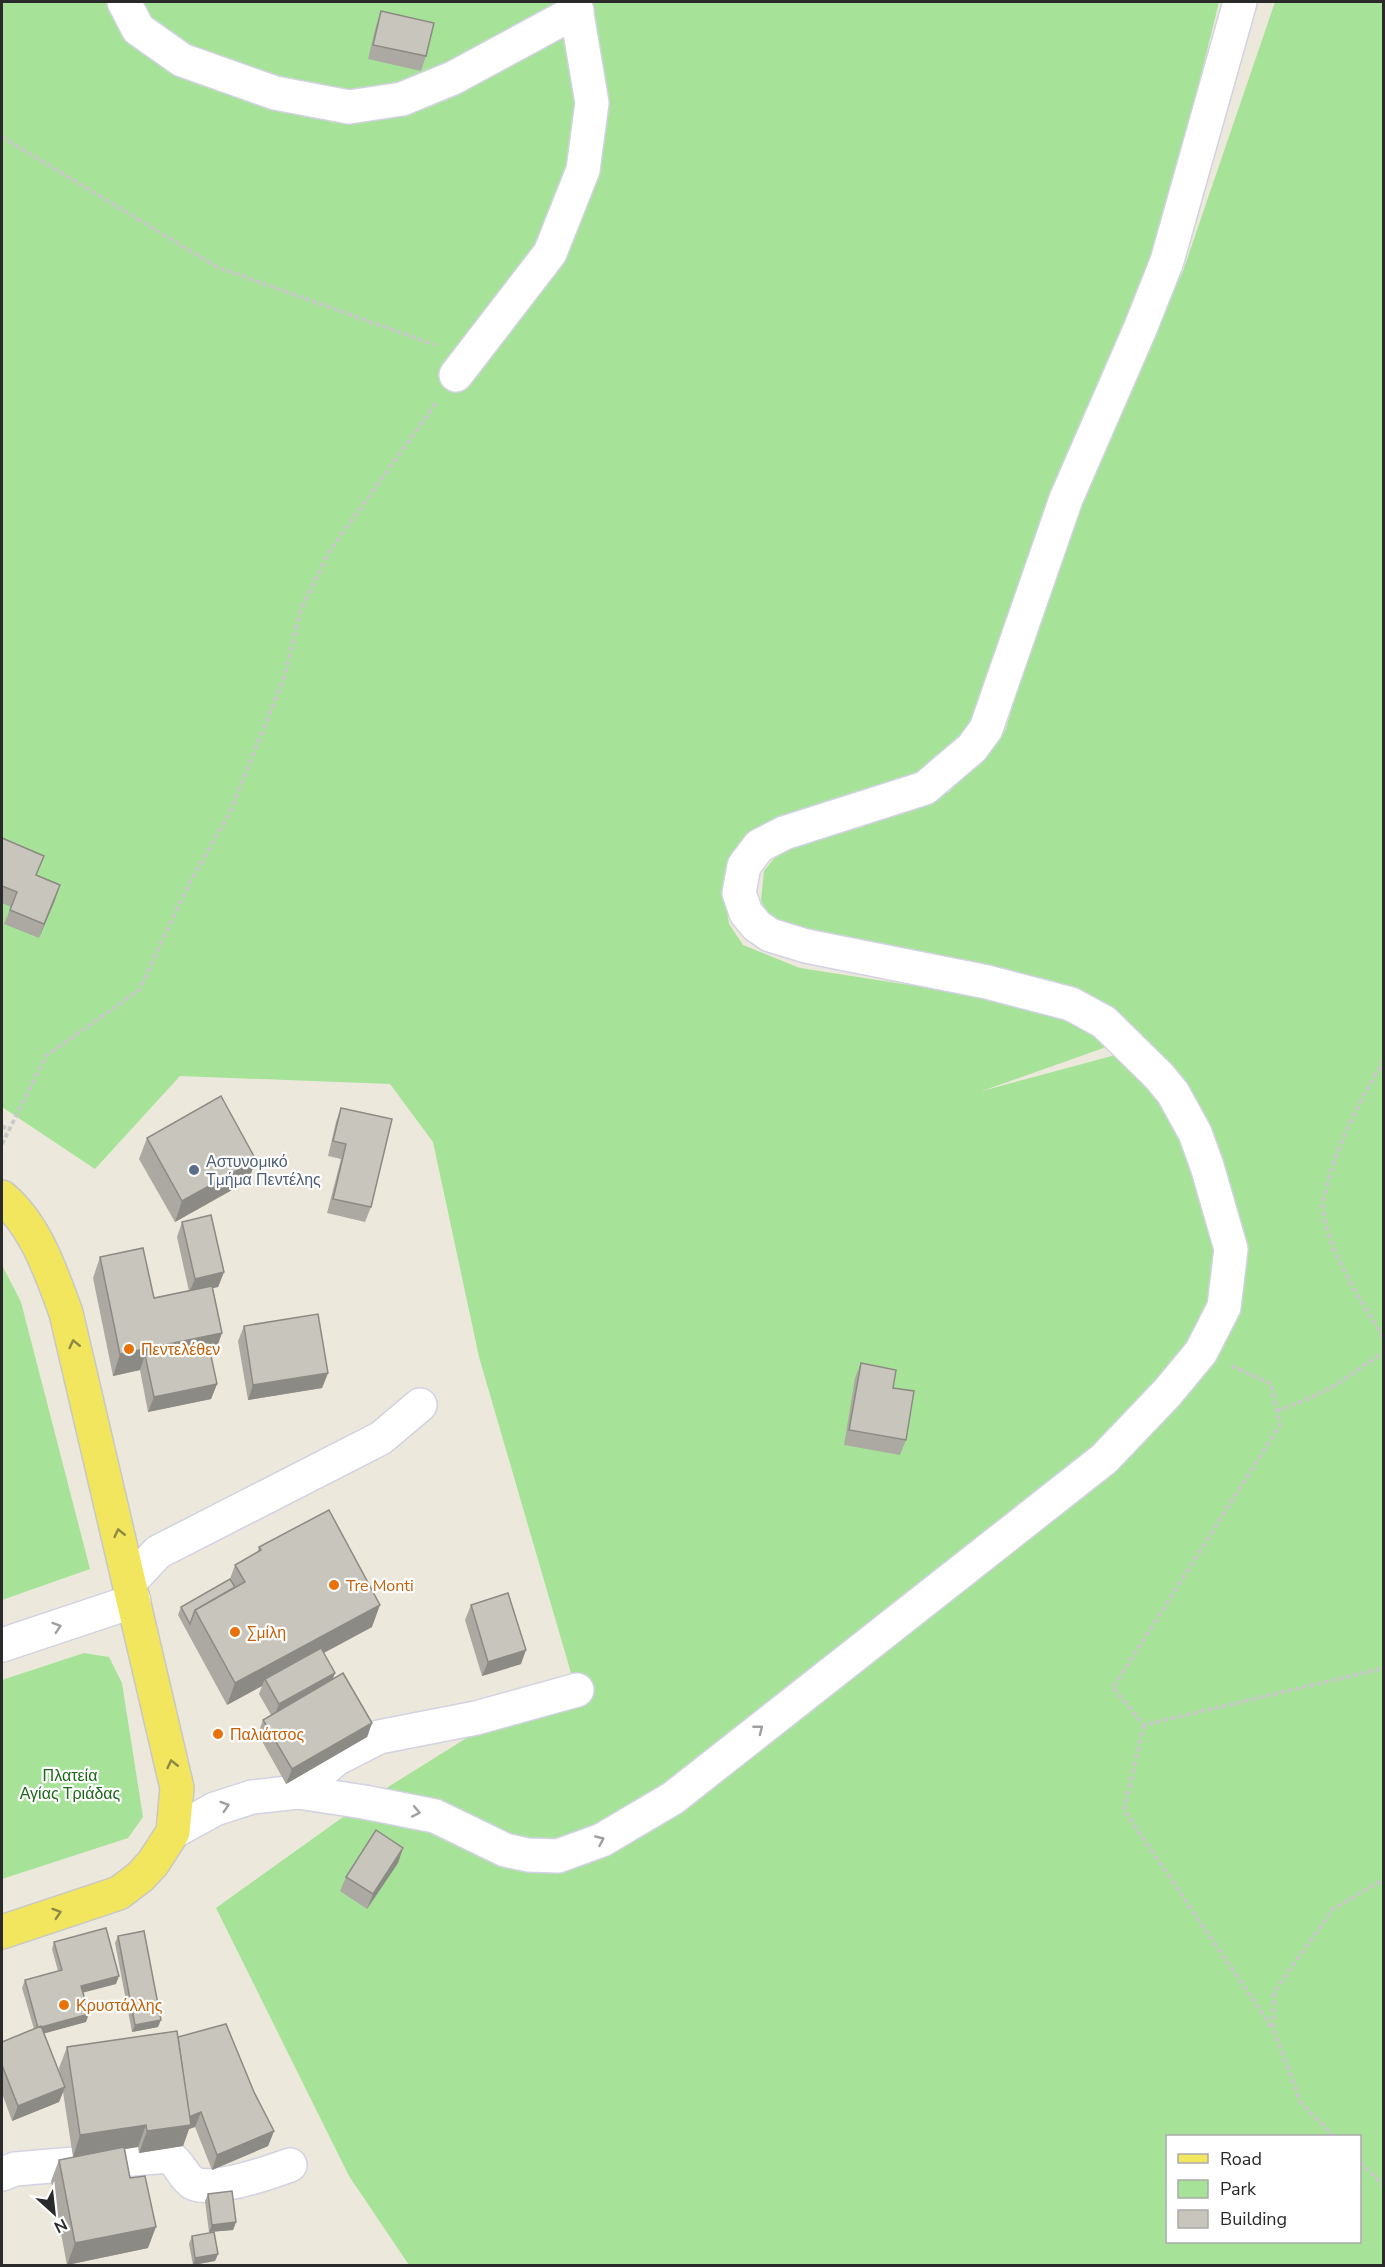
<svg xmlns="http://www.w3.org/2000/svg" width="1385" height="2267" font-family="'Nunito Sans',sans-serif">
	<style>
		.green { fill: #a6e399; fill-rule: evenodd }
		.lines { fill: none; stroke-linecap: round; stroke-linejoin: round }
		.minor-casing { stroke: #d2d2e3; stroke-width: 36 }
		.major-casing { stroke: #c8c8c8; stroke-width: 36 }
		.path { stroke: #c8c8c8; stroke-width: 4; stroke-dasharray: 4.5 3; stroke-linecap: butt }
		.minor { stroke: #fff; stroke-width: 33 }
		.major { stroke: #f1e65d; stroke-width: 33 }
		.wall { fill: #aca9a2 }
		.shaded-wall { fill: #8c8a84 }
		.building { fill: #c8c5bc; stroke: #8c8a84; stroke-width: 1.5 }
		.oneway { stroke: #8e8844 }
		.oneway2 { stroke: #9f9f9f }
		.service-dot { fill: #5c6f8a; stroke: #fff; stroke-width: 2 }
		.food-dot { fill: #e8710a; stroke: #fff; stroke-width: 2 }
		.labels { text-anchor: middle; stroke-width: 4.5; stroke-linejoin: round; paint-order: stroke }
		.service-label { font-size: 16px; fill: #4e5e75; stroke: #fff; text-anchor: start }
		.food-label { font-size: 16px; fill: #c56008; stroke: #fff; text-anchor: start }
		.park-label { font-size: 16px; fill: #1d681a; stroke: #fff }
	</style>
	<rect width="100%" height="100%" fill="#ede8dc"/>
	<g class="green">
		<path d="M2 2H1219L1155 261 1049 502 981 721 930 776 775 822 744 843 733 864 724 894 729 924 743 945 800 968 981 996 1065 1012 1112 1045 982 1091 1149 1046 1098 1007 1018 982 841 942 798 936 770 922 761 900 764 871 780 851 802 836 949 792 1005 731 1074 511 1183 271 1275 2H1383V2265H409L349 2176 216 1908 364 1802 571 1673 479 1357 433 1142 390 1084 180 1076 95 1169 2 1107ZM1168 2136H1360V2242H1168Z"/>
		<polygon points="2,1265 21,1302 90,1569 2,1600"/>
		<polygon points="84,1653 109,1657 122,1683 143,1817 128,1838 2,1879 2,1680"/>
	</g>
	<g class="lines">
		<defs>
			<g id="minor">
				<polyline points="124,2 138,29 182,60 275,93 349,107 402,99 453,78 577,11"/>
				<polyline points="456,375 550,253 583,170 592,103 575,2"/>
				<polyline points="130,1582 158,1552 381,1438 420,1405"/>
				<polyline points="2,1645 134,1601"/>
				<polyline points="298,1792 336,1759 379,1737 476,1718 577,1690"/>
				<polyline points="173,1832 215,1809 252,1797 298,1792 364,1802 435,1816 505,1850 528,1855 558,1856 602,1840 673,1798 1104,1459 1167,1393 1201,1352 1224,1307 1231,1249 1207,1166 1195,1133 1173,1093 1159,1076 1104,1022 1071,1004 987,982 806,946 770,935 757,926 746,913 739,893 744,866 759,846 784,833 925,788 972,748 986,729 1066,499 1140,329 1167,261 1240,2"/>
				<path d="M2 2174 15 2169 168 2156C181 2164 182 2176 193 2183 211 2193 271 2172 290 2165"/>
			</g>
			<path id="major" d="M2 1197C36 1226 51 1272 66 1313L177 1788 173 1832 153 1863 140 1877 119 1893 2 1932"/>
		</defs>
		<use href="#minor" class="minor-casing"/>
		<use href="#major" class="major-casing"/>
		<g class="path">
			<polyline points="2,137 217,267 435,345"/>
			<path d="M1384 1060C1360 1100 1339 1140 1327 1185 1326 1192 1322 1200 1323 1207 1325 1248 1363 1303 1384 1339"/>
			<polyline points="2,1126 9,1130"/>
			<polyline points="2,1144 46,1056 139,990 189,884 229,814 284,678 301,609 329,552 436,403"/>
			<polyline points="1232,1366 1271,1384 1280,1425 1113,1688 1144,1725 1384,1668"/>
			<polyline points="1277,1411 1310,1398 1334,1386 1384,1352"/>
			<polyline points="1144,1725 1124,1810 1273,2029"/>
			<polyline points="1334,2136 1301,2103 1273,2029 1274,1992 1333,1909 1384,1879"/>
			<polyline points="1360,2162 1384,2186"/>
		</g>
		<use href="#minor" class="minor"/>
		<use href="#major" class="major"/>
	</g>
	<g class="wall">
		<polygon points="381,11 426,56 421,71 368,59 376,26"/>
		<polygon points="2,838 37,876 55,900 39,938 4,924 11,907 2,903"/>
		<polygon points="341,1108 371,1207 365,1222 327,1213 341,1159 328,1156 336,1122"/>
		<polygon points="147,1138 256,1160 248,1181 175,1222 139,1159"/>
		<polygon points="182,1222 224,1272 218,1287 213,1288 222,1333 214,1355 211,1356 217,1384 211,1399 148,1412 140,1370 113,1376 93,1278 100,1257 154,1298 189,1291 177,1237"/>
		<polygon points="244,1326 328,1373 322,1388 248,1400 238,1341"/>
		<polygon points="861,1363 893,1388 906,1440 900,1455 844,1445 855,1378"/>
		<polygon points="259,1547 372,1627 324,1653 335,1673 332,1680 372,1723 367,1737 286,1784 258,1734 263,1720 271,1715 259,1694 262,1686 227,1705 178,1615 181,1607 230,1579 235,1565 257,1553"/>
		<polygon points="471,1605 521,1664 482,1676 465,1620"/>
		<polygon points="403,1848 398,1863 367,1909 340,1891 346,1877"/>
		<polygon points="118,1936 158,2027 132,2032 115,1943"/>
		<polygon points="54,1942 116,1984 82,1992 86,2022 44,2033 61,2077 59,2068 67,2047 178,2037 254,2092 274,2131 268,2146 212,2170 195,2127 189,2129 183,2146 139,2153 138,2147 125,2149 130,2178 148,2248 67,2265 51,2181 59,2160 73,2157 63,2092 59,2102 12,2121 2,2093 2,2042 34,2029 22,1988 25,1980 58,1971 52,1949"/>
		<polygon points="208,2194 236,2222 233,2230 209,2232 205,2201"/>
		<polygon points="192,2236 218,2254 215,2261 193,2265 189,2244"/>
	</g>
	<g class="shaded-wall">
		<polygon points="60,885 55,900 39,938 44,924"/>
		<polygon points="256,1160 248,1181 175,1222 182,1201"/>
		<polygon points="224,1272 218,1287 189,1293 195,1279"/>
		<polygon points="222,1333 214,1355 148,1369 145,1355 140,1370 113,1376 120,1354"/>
		<polygon points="328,1373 322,1388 248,1400 253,1385"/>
		<polygon points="217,1384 211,1399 148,1412 154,1397"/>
		<polygon points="380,1605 372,1627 267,1683 265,1679 262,1686 227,1705 235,1683"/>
		<polygon points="526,1650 521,1664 482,1676 488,1662"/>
		<polygon points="335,1673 329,1688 273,1719 279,1704"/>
		<polygon points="372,1723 367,1737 286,1784 292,1769"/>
		<polygon points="403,1848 398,1863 367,1909 373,1894"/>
		<polygon points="119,1976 116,1984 78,1994 81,1986"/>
		<polygon points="89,2014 86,2022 35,2036 38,2028"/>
		<polygon points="161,2020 158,2027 132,2032 135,2025"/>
		<polygon points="65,2087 59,2102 12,2121 18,2106"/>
		<polygon points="201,2112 195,2127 189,2129 183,2146 139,2153 147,2131 186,2118"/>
		<polygon points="146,2125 138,2147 73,2157 80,2135"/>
		<polygon points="274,2131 268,2146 212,2170 217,2155"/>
		<polygon points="236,2222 233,2230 209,2232 212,2225"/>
		<polygon points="156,2227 148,2248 67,2265 75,2243"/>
		<polygon points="218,2254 215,2261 193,2265 195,2258"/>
	</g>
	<g class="building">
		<polygon points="381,11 434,23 426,56 373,45"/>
		<polygon points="2,838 44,856 36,875 60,885 44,924 10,910 17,892 2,886"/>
		<polygon points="221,1096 256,1160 182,1201 147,1138"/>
		<polygon points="341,1108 392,1119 371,1207 333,1199 346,1144 333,1141"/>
		<polygon points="211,1215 224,1272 195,1279 182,1222"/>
		<polygon points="143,1248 154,1298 212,1286 222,1333 120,1354 100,1257"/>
		<polygon points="318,1314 328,1373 253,1385 244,1326"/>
		<polygon points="208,1342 217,1384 154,1397 145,1355"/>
		<polygon points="861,1363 896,1370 893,1388 914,1391 906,1440 849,1430"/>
		<polygon points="329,1510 380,1605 235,1683 195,1610 245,1582 235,1565 261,1550 259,1547"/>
		<polygon points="230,1579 235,1587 195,1610 190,1624 181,1607"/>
		<polygon points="508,1593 526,1650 488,1662 471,1605"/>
		<polygon points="321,1648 335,1673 279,1704 265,1679"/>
		<polygon points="343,1673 372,1723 292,1769 263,1720"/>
		<polygon points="376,1830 403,1848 373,1894 346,1877"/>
		<polygon points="106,1928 119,1976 81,1986 89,2014 38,2028 25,1980 62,1970 54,1942"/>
		<polygon points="144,1931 161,2020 135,2025 118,1936"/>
		<polygon points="226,2024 254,2092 274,2131 217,2155 201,2112 189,2117 178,2037"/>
		<polygon points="41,2026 65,2087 18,2106 2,2065 2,2042"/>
		<polygon points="177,2031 191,2125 147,2131 146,2125 80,2135 67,2047"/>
		<polygon points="124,2147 130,2178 145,2176 156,2227 75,2243 59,2160"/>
		<polygon points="232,2191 236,2222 212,2225 208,2194"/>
		<polygon points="214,2232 218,2254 195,2258 192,2236"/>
	</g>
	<defs><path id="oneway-chevron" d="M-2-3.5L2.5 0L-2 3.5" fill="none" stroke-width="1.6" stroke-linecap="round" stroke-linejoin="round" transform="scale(1.5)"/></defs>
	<g class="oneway">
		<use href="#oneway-chevron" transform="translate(74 1344) rotate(-103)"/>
		<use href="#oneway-chevron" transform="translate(119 1533) rotate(-103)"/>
		<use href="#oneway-chevron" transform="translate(172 1764) rotate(-103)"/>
		<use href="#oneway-chevron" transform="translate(57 1913) rotate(-18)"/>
	</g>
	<g class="oneway2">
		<use href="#oneway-chevron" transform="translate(57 1627) rotate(-18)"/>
		<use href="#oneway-chevron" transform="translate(759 1729) rotate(-38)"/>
		<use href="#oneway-chevron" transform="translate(225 1806) rotate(-18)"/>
		<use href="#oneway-chevron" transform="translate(416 1812) rotate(11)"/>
		<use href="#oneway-chevron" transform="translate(600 1840) rotate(-24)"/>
	</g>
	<circle class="service-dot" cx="194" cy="1170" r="6"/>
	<g class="food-dot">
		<circle cx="129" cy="1349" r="6"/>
		<circle cx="334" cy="1585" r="6"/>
		<circle cx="235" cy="1632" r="6"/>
		<circle cx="218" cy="1734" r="6"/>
		<circle cx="64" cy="2005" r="6"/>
	</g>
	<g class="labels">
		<g class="service-label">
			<text x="206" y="1167">Αστυνομικό<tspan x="206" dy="18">Τμήμα Πεντέλης</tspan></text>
		</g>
		<g class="food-label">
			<text x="141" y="1355">Πεντελέθεν</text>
			<text x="346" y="1591">Tre Monti</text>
			<text x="247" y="1638">Σμίλη</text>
			<text x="230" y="1740">Παλιάτσος</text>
			<text x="76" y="2011">Κρυστάλλης</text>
		</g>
		<g class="park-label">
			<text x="70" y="1781">Πλατεία<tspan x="70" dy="18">Αγίας Τριάδας</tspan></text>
		</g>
	</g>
	<rect width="1385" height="2267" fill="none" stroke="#2a2a2a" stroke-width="6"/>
	<rect x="1166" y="2135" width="195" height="108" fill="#ffffff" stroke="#aaaaaa" stroke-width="1.5"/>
	<rect x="1178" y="2154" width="30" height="9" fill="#f1e65d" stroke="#aaaaaa" stroke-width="1.5"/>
	<text x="1220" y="2165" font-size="18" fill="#2a2a2a">Road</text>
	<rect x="1178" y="2180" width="30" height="18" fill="#a6e399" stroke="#aaaaaa" stroke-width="1.5"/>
	<text x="1220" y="2195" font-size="18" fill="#2a2a2a">Park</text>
	<rect x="1178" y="2210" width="30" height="18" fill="#c8c5bc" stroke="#aaaaaa" stroke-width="1.5"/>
	<text x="1220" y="2225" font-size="18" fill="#2a2a2a">Building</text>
	<g transform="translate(54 2213) rotate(153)" stroke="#ffffff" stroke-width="4.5" paint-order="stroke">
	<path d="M0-4.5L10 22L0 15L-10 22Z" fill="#2a2a2a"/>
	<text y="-9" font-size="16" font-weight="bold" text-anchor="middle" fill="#2a2a2a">N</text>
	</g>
</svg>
